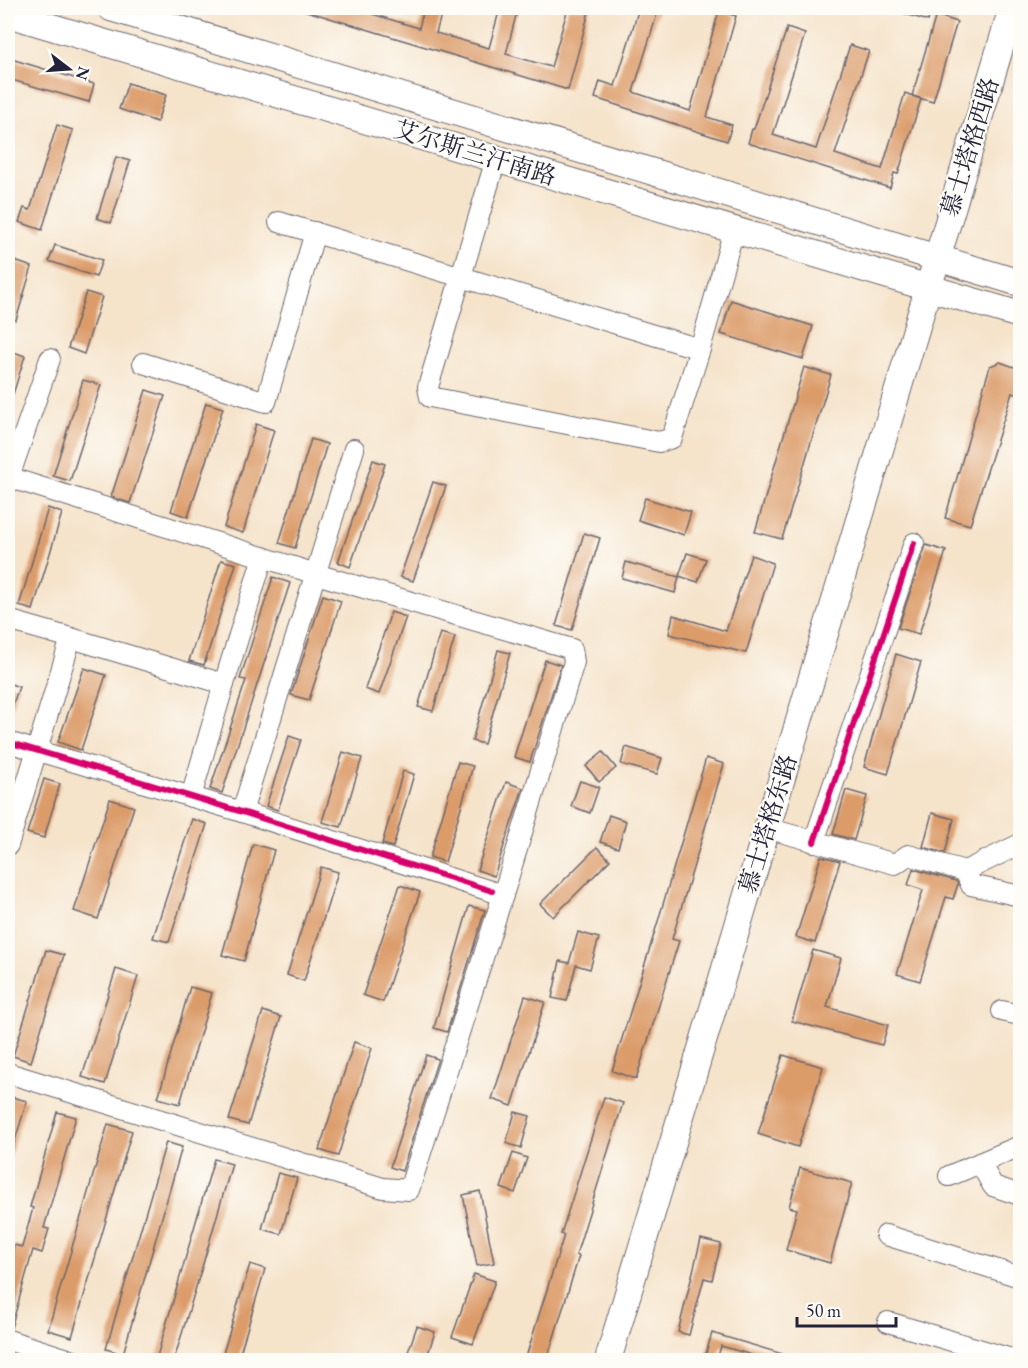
<svg xmlns="http://www.w3.org/2000/svg" width="1028" height="1368" font-family="'EB Garamond','Noto Serif SC',serif">
	<style>
		.building { fill: #dc9c6a }
		.lines { fill: none; stroke-linecap: round; stroke-linejoin: round }
		.minor-casing { stroke: #6c666d; stroke-width: 22 }
		.major-casing { stroke: #6c666d; stroke-width: 28 }
		.minor { stroke: #fff; stroke-width: 20 }
		.major { stroke: #fff; stroke-width: 26 }
		.cycleway-casing { stroke: #fdfcf7; stroke-width: 10 }
		.cycleway { stroke: #d6006c; stroke-width: 6 }
		.labels { text-anchor: middle; stroke-width: 4.5; stroke-linejoin: round; paint-order: stroke }
		.street-label { font-size: 24px; fill: #22223b; stroke: #fdfcf7 }
	</style>
	<rect width="100%" height="100%" fill="#fdfcf7"/>
	<filter id="ink" filterUnits="userSpaceOnUse"><feTurbulence type="fractalNoise" baseFrequency=".0167" numOctaves="2"/><feDisplacementMap in="SourceGraphic" scale="12" xChannelSelector="R" yChannelSelector="G"/><feConvolveMatrix kernelMatrix="1 2 1 2 8 2 1 2 1" color-interpolation-filters="sRGB"/></filter>
	<filter id="wash" filterUnits="userSpaceOnUse"><feTurbulence type="fractalNoise" baseFrequency=".008" numOctaves="4" result="noise"/><feDisplacementMap in="SourceGraphic" scale="24" xChannelSelector="R" yChannelSelector="G"/><feGaussianBlur stdDeviation="1.35" result="paint"/><feColorMatrix in="noise" values="0 0 0 0 0 0 0 0 0 0 0 0 0 0 0 0 0 1.4 0 .05"/><feComposite in="paint" operator="in"/></filter>
	<g filter="url(#wash)">
		<rect width="100%" height="100%" fill="#f5e3ca"/>
		<g id="blocks">
			<g class="building">
				<polygon points="303,8 374,8 372,14 419,28 424,8 443,8 436,33 489,48 500,8 518,8 506,54 551,67 568,8 590,8 568,90 303,10"/>
				<polygon points="639,8 659,8 633,92 690,111 719,11 736,16 707,117 732,125 727,141 595,98 600,81 615,86"/>
				<polygon points="893,8 933,8 928,21 893,10"/>
				<polygon points="936,15 957,22 933,102 912,96"/>
				<polygon points="787,28 805,34 773,135 816,149 850,45 869,51 835,154 882,169 905,93 921,99 898,174 894,173 890,188 748,143 752,129 754,129"/>
				<polygon points="8,58 94,84 89,102 8,79"/>
				<polygon points="128,83 166,95 157,122 119,109"/>
				<polygon points="57,125 73,130 42,230 19,222 24,208 30,210"/>
				<polygon points="116,157 130,161 111,223 97,218"/>
				<polygon points="55,245 102,260 96,277 49,261"/>
				<polygon points="15,261 32,267 16,320 8,318 8,286"/>
				<polygon points="86,292 102,297 84,354 68,348"/>
				<polygon points="731,300 813,326 803,359 721,334"/>
				<polygon points="8,350 25,356 10,404 8,404"/>
				<polygon points="1000,362 1020,369 1020,395 1012,393 970,525 945,518 990,366"/>
				<polygon points="804,367 831,375 782,539 755,532"/>
				<polygon points="83,380 101,385 70,481 53,476"/>
				<polygon points="146,390 165,396 130,503 111,497"/>
				<polygon points="206,403 223,408 188,517 171,511"/>
				<polygon points="256,424 274,430 243,533 224,527"/>
				<polygon points="311,439 327,444 295,548 279,543"/>
				<polygon points="373,460 385,464 350,567 338,562"/>
				<polygon points="433,482 446,486 413,581 400,577"/>
				<polygon points="645,498 691,512 684,535 638,520"/>
				<polygon points="48,508 62,513 33,610 19,606"/>
				<polygon points="584,533 600,538 572,630 556,626"/>
				<polygon points="926,545 946,551 919,634 898,628"/>
				<polygon points="687,553 706,559 698,582 679,576"/>
				<polygon points="751,555 773,563 746,653 669,634 673,615 726,631"/>
				<polygon points="221,560 236,564 204,665 189,661"/>
				<polygon points="626,562 679,577 675,593 622,578"/>
				<polygon points="273,577 290,583 222,793 210,789 246,680 240,679"/>
				<polygon points="323,595 341,601 309,700 291,695"/>
				<polygon points="391,612 406,617 379,694 365,689"/>
				<polygon points="440,633 455,637 433,711 418,707"/>
				<polygon points="498,650 510,653 484,744 472,741"/>
				<polygon points="896,654 921,662 888,774 864,767"/>
				<polygon points="545,660 561,665 530,762 514,757"/>
				<polygon points="84,668 106,675 81,750 58,742"/>
				<polygon points="8,683 19,687 9,715 8,715"/>
				<polygon points="289,736 301,740 278,810 266,806"/>
				<polygon points="626,747 662,758 657,774 621,764"/>
				<polygon points="343,752 362,758 341,827 322,822"/>
				<polygon points="603,752 616,768 599,782 586,766"/>
				<polygon points="706,758 724,764 672,939 679,941 636,1079 612,1071 659,918"/>
				<polygon points="458,762 473,766 445,862 430,857"/>
				<polygon points="403,771 414,774 393,847 382,844"/>
				<polygon points="44,779 60,784 44,838 27,833"/>
				<polygon points="580,781 599,787 590,813 571,806"/>
				<polygon points="506,782 523,788 494,876 477,870"/>
				<polygon points="846,790 867,796 854,840 833,834"/>
				<polygon points="110,799 134,807 98,919 74,911"/>
				<polygon points="932,813 954,819 945,853 923,847"/>
				<polygon points="609,815 626,821 618,848 600,842"/>
				<polygon points="192,819 207,824 169,942 153,938"/>
				<polygon points="253,844 274,850 244,961 222,955"/>
				<polygon points="597,847 610,860 553,917 540,904"/>
				<polygon points="821,856 840,861 815,943 796,937"/>
				<polygon points="321,867 338,872 304,981 287,975"/>
				<polygon points="913,869 956,881 958,884 953,899 946,897 920,981 897,974 923,890 908,885"/>
				<polygon points="400,885 420,892 383,1002 363,995"/>
				<polygon points="469,906 485,910 447,1032 434,1028"/>
				<polygon points="578,932 599,938 590,969 576,965 567,1001 552,998 560,961 569,963"/>
				<polygon points="46,950 64,955 31,1062 13,1056"/>
				<polygon points="813,950 841,958 827,1007 888,1025 882,1045 792,1021"/>
				<polygon points="116,969 138,976 105,1084 82,1077"/>
				<polygon points="190,987 212,993 180,1104 158,1098"/>
				<polygon points="525,996 545,1002 512,1106 492,1099"/>
				<polygon points="263,1011 281,1017 248,1125 229,1120"/>
				<polygon points="354,1042 372,1048 338,1156 319,1150"/>
				<polygon points="426,1055 438,1059 402,1171 390,1167"/>
				<polygon points="783,1055 823,1067 798,1147 758,1134"/>
				<polygon points="8,1096 27,1101 10,1157 8,1157"/>
				<polygon points="604,1097 623,1103 576,1255 579,1256 547,1360 525,1360 564,1235 561,1234"/>
				<polygon points="57,1112 76,1117 44,1228 49,1229 42,1253 33,1250 11,1328 8,1328 8,1268 14,1245 22,1247 33,1208 30,1207"/>
				<polygon points="515,1112 530,1116 521,1148 506,1143"/>
				<polygon points="108,1124 132,1131 72,1337 48,1330"/>
				<polygon points="166,1142 182,1147 123,1354 106,1349"/>
				<polygon points="513,1153 527,1158 515,1193 501,1188"/>
				<polygon points="214,1159 232,1164 203,1264 174,1360 156,1360"/>
				<polygon points="800,1168 852,1183 830,1263 786,1250 797,1209 789,1207"/>
				<polygon points="278,1173 297,1178 281,1234 262,1229"/>
				<polygon points="480,1191 494,1263 477,1266 463,1195"/>
				<polygon points="701,1239 721,1244 712,1280 704,1278 689,1335 678,1332"/>
				<polygon points="250,1264 265,1269 238,1360 221,1360"/>
				<polygon points="474,1274 495,1281 473,1344 452,1337"/>
				<polygon points="417,1326 435,1332 426,1360 407,1355"/>
				<polygon points="712,1333 796,1358 796,1360 769,1360 721,1346 717,1360 704,1360"/>
			</g>
		</g>
	</g>
	<g filter="url(#ink)">
		<use href="#blocks" fill-opacity="0" stroke="#6c666d" stroke-width="1.5"/>
		<g class="lines">
			<defs>
				<g id="minor">
					<polyline points="496,159 428,387 430,397 659,442 672,438 700,349"/>
					<polyline points="279,222 700,349 734,230"/>
					<polyline points="143,363 266,402 315,232"/>
					<polyline points="8,480 50,359"/>
					<polyline points="8,620 71,638 8,845"/>
					<polyline points="71,638 224,684 191,797"/>
					<polyline points="224,684 263,557"/>
					<polyline points="8,742 242,812 503,895 574,662 572,649 316,574 8,477"/>
					<polyline points="242,812 354,449"/>
					<polyline points="781,832 895,864 908,855 965,871 971,885 1020,896"/>
					<polyline points="814,842 914,543"/>
					<polyline points="965,871 1020,844"/>
					<polyline points="1002,1011 1020,1015"/>
					<polyline points="8,1073 383,1188 409,1190 503,895"/>
					<polyline points="980,1163 993,1186 1020,1195"/>
					<polyline points="949,1176 1020,1146"/>
					<polyline points="886,1235 1020,1277"/>
					<polyline points="888,1322 1015,1360"/>
					<polyline points="8,1340 71,1360"/>
				</g>
				<g id="major">
					<polyline points="111,8 1020,283"/>
					<polyline points="8,14 1020,315"/>
					<polyline points="608,1360 1012,8"/>
				</g>
			</defs>
			<use href="#minor" class="minor-casing"/>
			<use href="#major" class="major-casing"/>
			<use href="#minor" class="minor"/>
			<use href="#major" class="major"/>
			<defs>
				<g id="cycleway">
					<polyline points="8,742 242,812 492,891"/>
					<polyline points="814,842 914,543"/>
				</g>
			</defs>
			<use href="#cycleway" class="cycleway-casing"/>
			<use href="#cycleway" class="cycleway"/>
		</g>
	</g>
	<g class="labels">
		<g class="street-label">
			<text transform="translate(970 147) rotate(-73)" y="8">慕士塔格西路</text>
			<text transform="translate(475 153) rotate(17)" y="8">艾尔斯兰汗南路</text>
			<text transform="translate(768 824) rotate(-73)" y="8">慕士塔格东路</text>
		</g>
	</g>
	<rect width="1028" height="1368" fill="none" stroke="#fdfcf7" stroke-width="30"/>
	<g transform="translate(69 69) rotate(107)" stroke="#fdfcf7" stroke-width="4.5" paint-order="stroke">
	<path d="M0-4.5L10 22L0 15L-10 22Z" fill="#22223b"/>
	<text y="-9" font-size="16" font-weight="bold" text-anchor="middle" fill="#22223b">N</text>
	</g>
	<path d="M797 1317v9h99v-9" fill="none" stroke="#22223b" stroke-width="3"/>
	<text x="806" y="1317" font-size="18" fill="#22223b" stroke="#fdfcf7" stroke-width="4.5" paint-order="stroke">50 m</text>
</svg>
